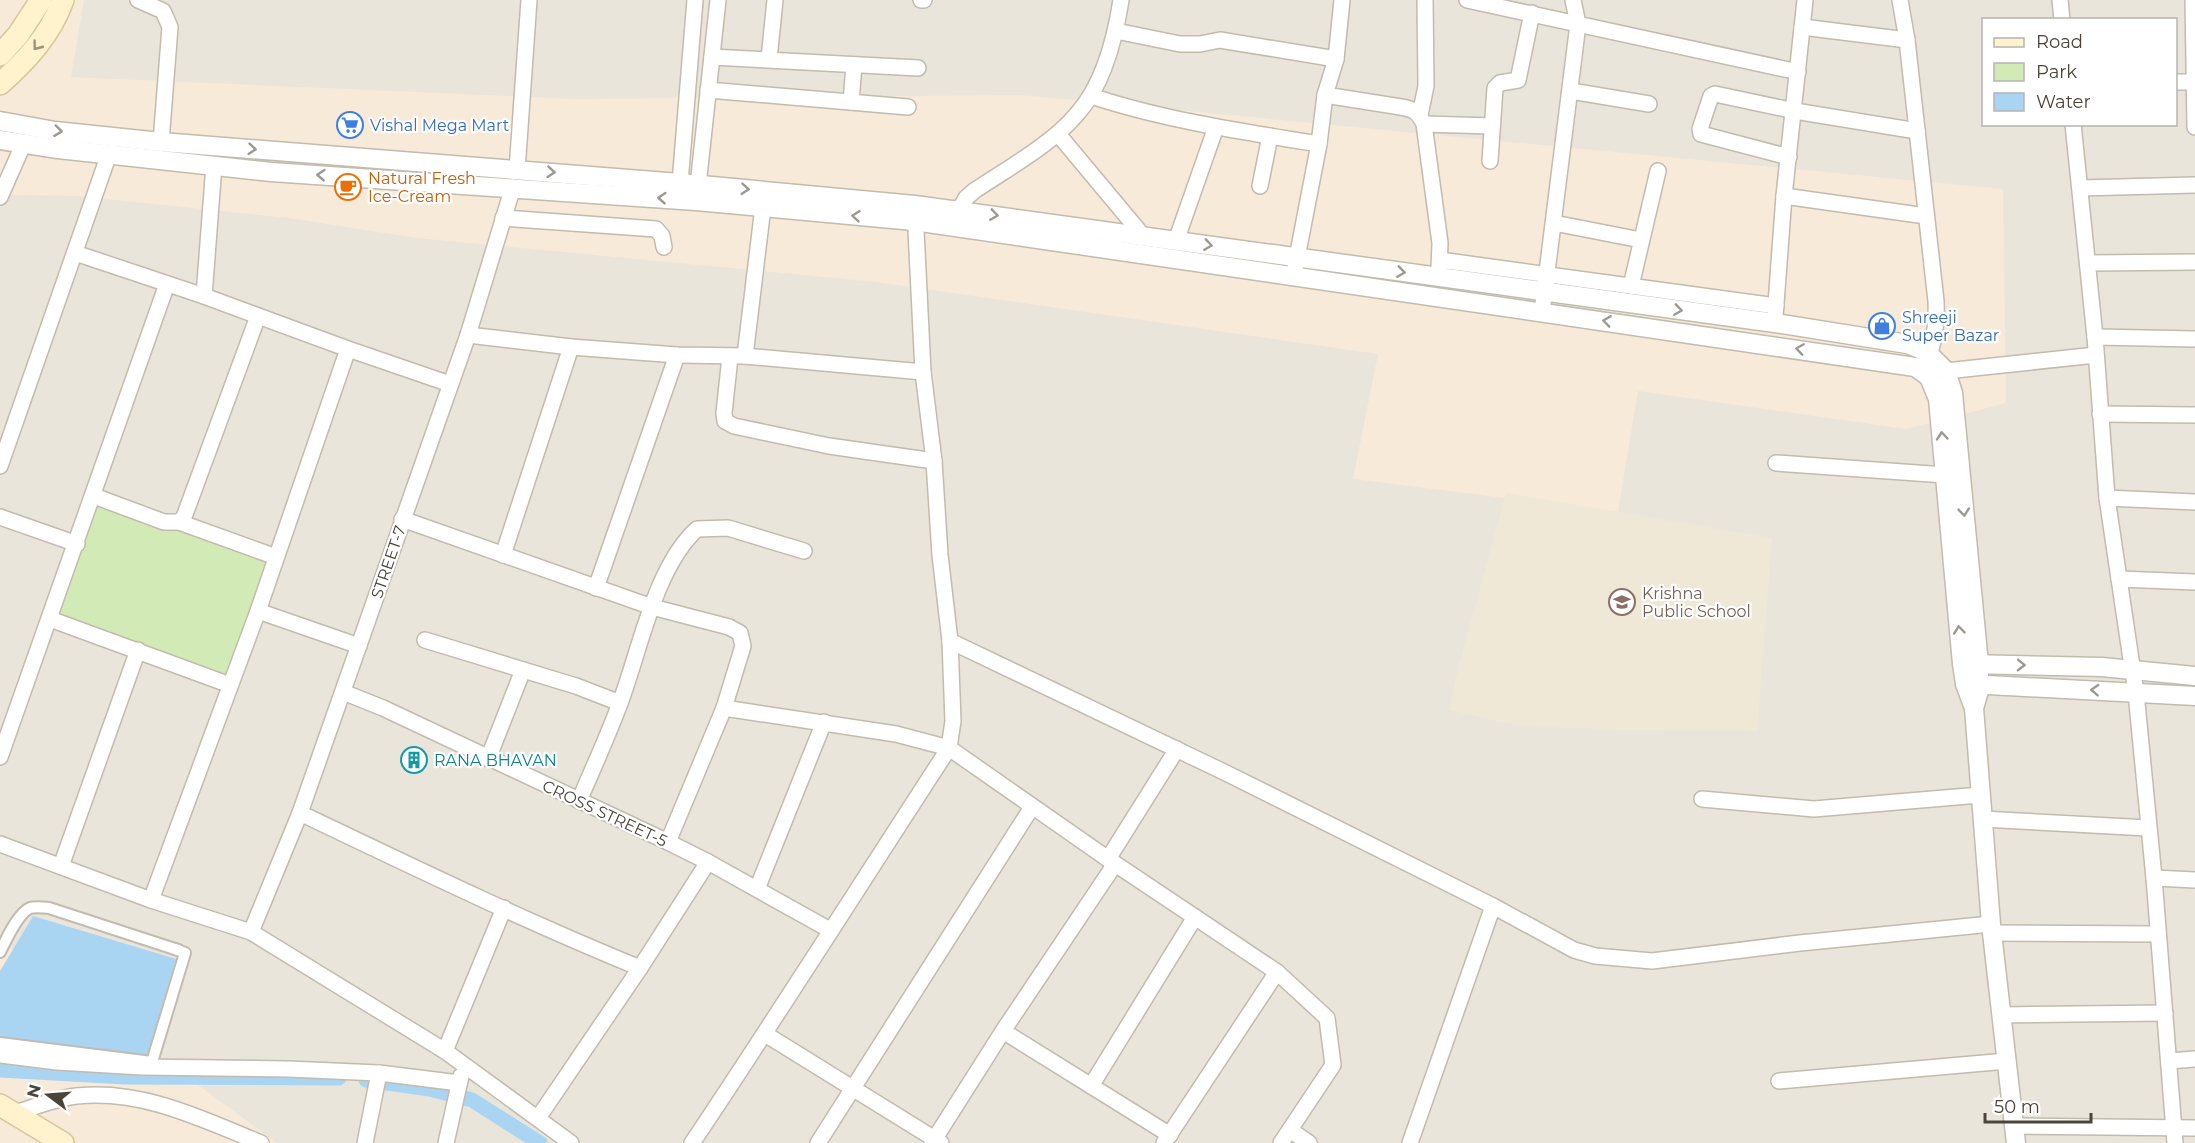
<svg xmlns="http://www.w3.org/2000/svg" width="2195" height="1143" font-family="Montserrat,sans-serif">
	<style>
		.residential { fill: #eae5da; fill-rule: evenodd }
		.commercial { fill: #f7ead8 }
		.education { fill: #efe8d6 }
		.green { fill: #d2eab5 }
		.water { fill: #a9d4f2 }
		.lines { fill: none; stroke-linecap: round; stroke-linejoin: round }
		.canal { stroke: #a9d4f2; stroke-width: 15 }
		.pedestrian-casing { stroke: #c2bbae; stroke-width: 14 }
		.minor-casing { stroke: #c2bbae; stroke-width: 18 }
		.tertiary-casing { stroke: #c2bbae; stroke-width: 21 }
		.secondary-casing { stroke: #d6c79b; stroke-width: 24 }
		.pedestrian { stroke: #fff; stroke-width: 10 }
		.minor { stroke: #fff; stroke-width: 15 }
		.tertiary { stroke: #fff; stroke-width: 18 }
		.secondary { stroke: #fff3cd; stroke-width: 21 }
		.oneway { stroke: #9c937c }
		.oneway2 { stroke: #9c9892 }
		.labels { text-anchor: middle; stroke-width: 4.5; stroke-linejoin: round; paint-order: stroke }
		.shop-label { font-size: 16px; fill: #366cbe; stroke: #fff; text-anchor: start }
		.food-label { font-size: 16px; fill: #c56008; stroke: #fff; text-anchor: start }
		.street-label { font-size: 16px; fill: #4b4439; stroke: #fff }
		.education-label { font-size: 16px; fill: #785e54; stroke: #fff; text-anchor: start }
		.culture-label { font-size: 16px; fill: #0d838f; stroke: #fff; text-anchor: start }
	</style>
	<rect width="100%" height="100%" fill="#f6f3ec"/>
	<path class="residential" d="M0 0H2195V1143H0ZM1984 20H2176V124H1984Z"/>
	<g class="commercial">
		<polygon points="0,0 84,0 71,77 576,99 1020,95 2003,189 2006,403 1906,429 1638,391 1618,512 1353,479 1378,354 876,282 417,238 289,218 76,196 0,195"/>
		<polygon points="0,940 277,1143 0,1143"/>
	</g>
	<polygon class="education" points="1506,493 1772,538 1757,731 1631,730 1520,726 1449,710 1459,665"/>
	<polygon class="green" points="94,496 276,557 230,685 50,619"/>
	<polygon class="water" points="33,916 176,959 147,1056 0,1038 0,971"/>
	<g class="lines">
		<g class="canal">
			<polyline points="0,1070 125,1077 339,1078"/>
			<polyline points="366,1080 430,1089 472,1100 540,1143"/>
		</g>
		<defs>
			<g id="pedestrian">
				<path d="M0 952C6 940 18 913 30 908 36 906 43 908 49 908L178 950"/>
				<polyline points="0,1043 152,1062 185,953 175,949"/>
			</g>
			<g id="minor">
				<polyline points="138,0 163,11 170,27 161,142"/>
				<polyline points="921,0 924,0"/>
				<polyline points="1467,0 1798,72"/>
				<path d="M1900 0 1907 40 1936 301C1937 324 1935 344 1925 365"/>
				<polyline points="2060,0 2062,20"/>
				<polyline points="2193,0 2195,127"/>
				<polyline points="1802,27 1907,40"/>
				<polyline points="1116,31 1180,44 1200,44 1220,40 1336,59"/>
				<polyline points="712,57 918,68"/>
				<polyline points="769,59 775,0"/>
				<polyline points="2176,82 2194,82"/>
				<polyline points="708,90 908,107"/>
				<polyline points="1571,91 1649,104"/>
				<path d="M1325 95 1401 107C1414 109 1419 113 1424 124L1440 243 1439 268"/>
				<path d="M1091 96C1164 120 1243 132 1319 144"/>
				<polyline points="851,102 854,65"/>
				<polyline points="1420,115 1426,86 1425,0"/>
				<polyline points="1424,124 1492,126"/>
				<polyline points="2073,124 2095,337 2107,498 2136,693 2154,878 2175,1143"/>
				<polyline points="1058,134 1144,237"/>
				<polyline points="1789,157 1701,134 1700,129 1711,96 1715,94 1795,111 1917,131"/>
				<polyline points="1490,161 1495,88 1500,83 1518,80 1532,13"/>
				<polyline points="517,170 529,0"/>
				<polyline points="680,183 695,0"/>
				<polyline points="1260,186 1270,136"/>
				<polyline points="2080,188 2195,185"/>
				<polyline points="697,195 718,0"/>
				<polyline points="1784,196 1926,216"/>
				<polyline points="0,197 23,145"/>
				<polyline points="503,218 656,229 662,236 664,247"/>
				<path d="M954 219 966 198 974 191C1008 168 1051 145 1077 114 1104 84 1115 39 1121 0"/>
				<polyline points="1554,223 1641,240"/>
				<polyline points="1176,241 1216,127"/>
				<polyline points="75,253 204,296 348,349 450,384"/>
				<polyline points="1440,260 1776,306"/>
				<polyline points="2088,263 2195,262"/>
				<polyline points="1295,268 1319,144 1325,95 1336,59 1342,0"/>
				<polyline points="1631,286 1658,171"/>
				<polyline points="204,296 214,165"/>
				<polyline points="1542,312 1578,24 1573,0"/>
				<polyline points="1775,317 1784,196 1805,0"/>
				<polyline points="468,335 571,347 677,355 745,356 923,372"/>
				<polyline points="2095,337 2195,339"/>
				<polyline points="745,356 763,207"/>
				<polyline points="730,357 724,413 725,421 734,426 829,446 934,461"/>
				<polyline points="1946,371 2096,355"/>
				<polyline points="2100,414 2195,415"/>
				<polyline points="1776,463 1945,475"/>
				<polyline points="0,466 109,154"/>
				<polyline points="94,496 164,522 179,522 184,517 258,316"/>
				<polyline points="2107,498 2195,502"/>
				<polyline points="0,517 77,544"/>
				<polyline points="402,519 652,607 729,627 740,633 743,646 724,708"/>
				<polyline points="179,522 276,557"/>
				<polyline points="503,555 571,347"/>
				<polyline points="2119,579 2195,582"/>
				<polyline points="596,588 677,355"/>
				<polyline points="258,611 359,646"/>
				<polyline points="50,619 230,685"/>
				<polyline points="425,640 576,686 620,703"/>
				<polyline points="950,641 1224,772 1493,906 1574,950 1595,956 1652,961 1800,943 1991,924"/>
				<polyline points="343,692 383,708 668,842 708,862 830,930"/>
				<polyline points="0,757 167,284"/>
				<polyline points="488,759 523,670"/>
				<polyline points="1702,799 1814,809 1980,795"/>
				<path d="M579 801C593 768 608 736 620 703 640 650 655 567 697 529L728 528 804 551"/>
				<path d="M300 813C413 867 525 921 640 968"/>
				<polyline points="1982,819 2148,828"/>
				<polyline points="668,842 724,708 896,734 949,748 1108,859 1277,972 1327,1018 1333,1065 1281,1143"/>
				<polyline points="0,844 151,900 251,932 445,1051 571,1143"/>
				<polyline points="1108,859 1177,749"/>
				<polyline points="61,866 138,650"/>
				<polyline points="2154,878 2195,880"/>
				<polyline points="757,889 824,722"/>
				<polyline points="151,900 258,611 348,349"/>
				<polyline points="251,932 300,813 468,335 513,187"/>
				<polyline points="1992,933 2158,934"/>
				<polyline points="2001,1015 2165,1013"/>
				<polyline points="1003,1031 1170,1135"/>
				<polyline points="765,1034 941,1143"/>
				<polyline points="445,1051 504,908"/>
				<polyline points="0,1055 57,1062 142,1067 288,1069 379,1073 459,1083"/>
				<polyline points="2169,1061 2195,1059"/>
				<polyline points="1779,1081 2007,1061"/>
				<polyline points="1091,1086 1195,917"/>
				<path d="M15 1113C35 1107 56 1098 77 1096 142 1089 202 1119 261 1143"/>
				<polyline points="538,1118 640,968 708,862"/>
				<polyline points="2014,1126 2195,1128"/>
				<polyline points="1290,1130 1309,1143"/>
				<polyline points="365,1143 379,1073"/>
				<polyline points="446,1143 461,1076"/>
				<path d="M692 1143C780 1012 863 880 949 748L953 721 950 641 940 555 934 461 923 372 915 210"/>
				<polyline points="818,1143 1032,807"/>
				<polyline points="932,1143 1003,1031 1115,864"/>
				<polyline points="1164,1143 1277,972"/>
				<polyline points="1410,1143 1493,906"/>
			</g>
			<g id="tertiary">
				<polyline points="0,121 55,131 161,142 680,183 915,205 1775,323 1907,344 1918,348 1930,355 1946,371 1953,393 1979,664 1979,691 1974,708"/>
				<polyline points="0,140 58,149 271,172 696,201 914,221 1915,367 1929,377 1938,399 1962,664 1965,684 1974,708 1991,924 2016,1143"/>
				<polyline points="1967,664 2102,667 2195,676"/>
				<polyline points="1969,684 2195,696"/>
			</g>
			<g id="secondary">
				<polyline points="0,55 18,35 41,0"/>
				<path d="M0 84C27 60 51 34 63 0"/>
				<polyline points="0,1105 63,1143"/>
			</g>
		</defs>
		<use href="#pedestrian" class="pedestrian-casing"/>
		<use href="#minor" class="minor-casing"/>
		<use href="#tertiary" class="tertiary-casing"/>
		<use href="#secondary" class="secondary-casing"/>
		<use href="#pedestrian" class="pedestrian"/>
		<use href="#minor" class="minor"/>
		<use href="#tertiary" class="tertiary"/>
		<use href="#secondary" class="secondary"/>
	</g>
	<defs><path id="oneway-chevron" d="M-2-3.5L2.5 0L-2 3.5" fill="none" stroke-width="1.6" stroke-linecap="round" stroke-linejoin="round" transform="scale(1.5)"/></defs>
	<use class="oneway" href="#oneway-chevron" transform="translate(37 46) rotate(127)"/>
	<g class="oneway2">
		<use href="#oneway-chevron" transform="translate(58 131) rotate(7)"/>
		<use href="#oneway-chevron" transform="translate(252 149) rotate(5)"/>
		<use href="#oneway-chevron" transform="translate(551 172) rotate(5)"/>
		<use href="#oneway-chevron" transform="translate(321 175) rotate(-176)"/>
		<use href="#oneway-chevron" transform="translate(745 189) rotate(5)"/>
		<use href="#oneway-chevron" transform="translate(662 198) rotate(-176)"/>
		<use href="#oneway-chevron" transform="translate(994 215) rotate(8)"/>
		<use href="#oneway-chevron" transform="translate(856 216) rotate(-175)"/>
		<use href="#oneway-chevron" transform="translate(1208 245) rotate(8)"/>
		<use href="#oneway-chevron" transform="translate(1401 272) rotate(8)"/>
		<use href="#oneway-chevron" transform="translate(1678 310) rotate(8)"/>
		<use href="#oneway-chevron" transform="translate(1607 321) rotate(-172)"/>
		<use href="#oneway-chevron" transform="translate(1800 349) rotate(-172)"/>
		<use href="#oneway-chevron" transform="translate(1942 436) rotate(-95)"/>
		<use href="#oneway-chevron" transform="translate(1964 512) rotate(84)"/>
		<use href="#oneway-chevron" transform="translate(1959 630) rotate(-96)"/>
		<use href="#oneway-chevron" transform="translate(2021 665) rotate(1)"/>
		<use href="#oneway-chevron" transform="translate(2095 690) rotate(-177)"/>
	</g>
	<defs>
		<symbol id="supermarket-ring" viewBox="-11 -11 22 22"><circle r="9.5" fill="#fff" stroke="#3f7fe0" stroke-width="1.5"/><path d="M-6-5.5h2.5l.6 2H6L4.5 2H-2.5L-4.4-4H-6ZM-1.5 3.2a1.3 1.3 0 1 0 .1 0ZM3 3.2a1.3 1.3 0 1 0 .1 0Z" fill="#3f7fe0"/></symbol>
		<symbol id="cafe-ring" viewBox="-11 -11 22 22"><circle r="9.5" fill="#fff" stroke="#e8710a" stroke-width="1.5"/><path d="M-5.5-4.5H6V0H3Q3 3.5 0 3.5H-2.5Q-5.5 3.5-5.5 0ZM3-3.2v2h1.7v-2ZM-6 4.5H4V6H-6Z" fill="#e8710a"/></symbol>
		<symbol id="shop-ring" viewBox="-11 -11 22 22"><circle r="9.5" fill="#fff" stroke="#3f7fe0" stroke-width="1.5"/><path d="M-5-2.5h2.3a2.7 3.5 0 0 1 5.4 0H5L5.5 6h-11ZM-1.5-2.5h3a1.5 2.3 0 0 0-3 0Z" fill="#3f7fe0"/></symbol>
		<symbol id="school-ring" viewBox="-11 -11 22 22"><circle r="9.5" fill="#fff" stroke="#8d6e63" stroke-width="1.5"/><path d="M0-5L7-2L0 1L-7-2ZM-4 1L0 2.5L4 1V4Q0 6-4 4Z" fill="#8d6e63"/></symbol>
		<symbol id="building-ring" viewBox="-11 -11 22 22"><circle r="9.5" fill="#fff" stroke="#0f9aa8" stroke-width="1.5"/><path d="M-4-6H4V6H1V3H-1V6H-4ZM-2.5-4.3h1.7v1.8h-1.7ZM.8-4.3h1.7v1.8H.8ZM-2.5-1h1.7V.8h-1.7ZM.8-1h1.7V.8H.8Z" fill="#0f9aa8"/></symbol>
	</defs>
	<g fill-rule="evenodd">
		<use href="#supermarket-ring" x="335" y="110" width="30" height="30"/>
		<use href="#cafe-ring" x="333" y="172" width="30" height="30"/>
		<use href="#shop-ring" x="1867" y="311" width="30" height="30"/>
		<use href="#school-ring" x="1607" y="587" width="30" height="30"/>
		<use href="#building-ring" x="399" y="745" width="30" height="30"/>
	</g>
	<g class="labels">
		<g class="shop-label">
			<text x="370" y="131">Vishal Mega Mart</text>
			<text x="1902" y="323">Shreeji<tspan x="1902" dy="18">Super Bazar</tspan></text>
		</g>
		<g class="food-label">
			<text x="368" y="184">Natural Fresh<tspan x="368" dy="18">Ice-Cream</tspan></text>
		</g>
		<g class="street-label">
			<text transform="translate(388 562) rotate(-71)" y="6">STREET-7</text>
			<text transform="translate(605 813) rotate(25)" y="6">CROSS STREET-5</text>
		</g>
		<g class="education-label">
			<text x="1642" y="599">Krishna<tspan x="1642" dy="18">Public School</tspan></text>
		</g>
		<g class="culture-label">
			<text x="434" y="766">RANA BHAVAN</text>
		</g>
	</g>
	<rect x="1982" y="18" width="195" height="108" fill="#ffffff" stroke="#b7b4b0" stroke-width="1.5"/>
	<rect x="1994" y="38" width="30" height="9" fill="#fff3cd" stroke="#b7b4b0" stroke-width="1.5"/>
	<text x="2036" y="48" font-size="18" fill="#4b4439">Road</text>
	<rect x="1994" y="63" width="30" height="18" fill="#d2eab5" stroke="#b7b4b0" stroke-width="1.5"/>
	<text x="2036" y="78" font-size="18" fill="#4b4439">Park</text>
	<rect x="1994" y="93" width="30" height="18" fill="#a9d4f2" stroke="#b7b4b0" stroke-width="1.5"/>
	<text x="2036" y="108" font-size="18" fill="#4b4439">Water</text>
	<g transform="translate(48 1095) rotate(286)" stroke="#ffffff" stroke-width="4.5" paint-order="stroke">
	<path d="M0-4.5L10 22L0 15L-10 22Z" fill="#4b4439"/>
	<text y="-9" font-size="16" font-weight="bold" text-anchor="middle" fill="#4b4439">N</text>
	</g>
	<path d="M1985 1113v9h106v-9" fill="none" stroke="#4b4439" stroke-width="3"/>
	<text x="1994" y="1113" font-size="18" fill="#4b4439" stroke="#ffffff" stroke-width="4.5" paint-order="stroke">50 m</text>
</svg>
